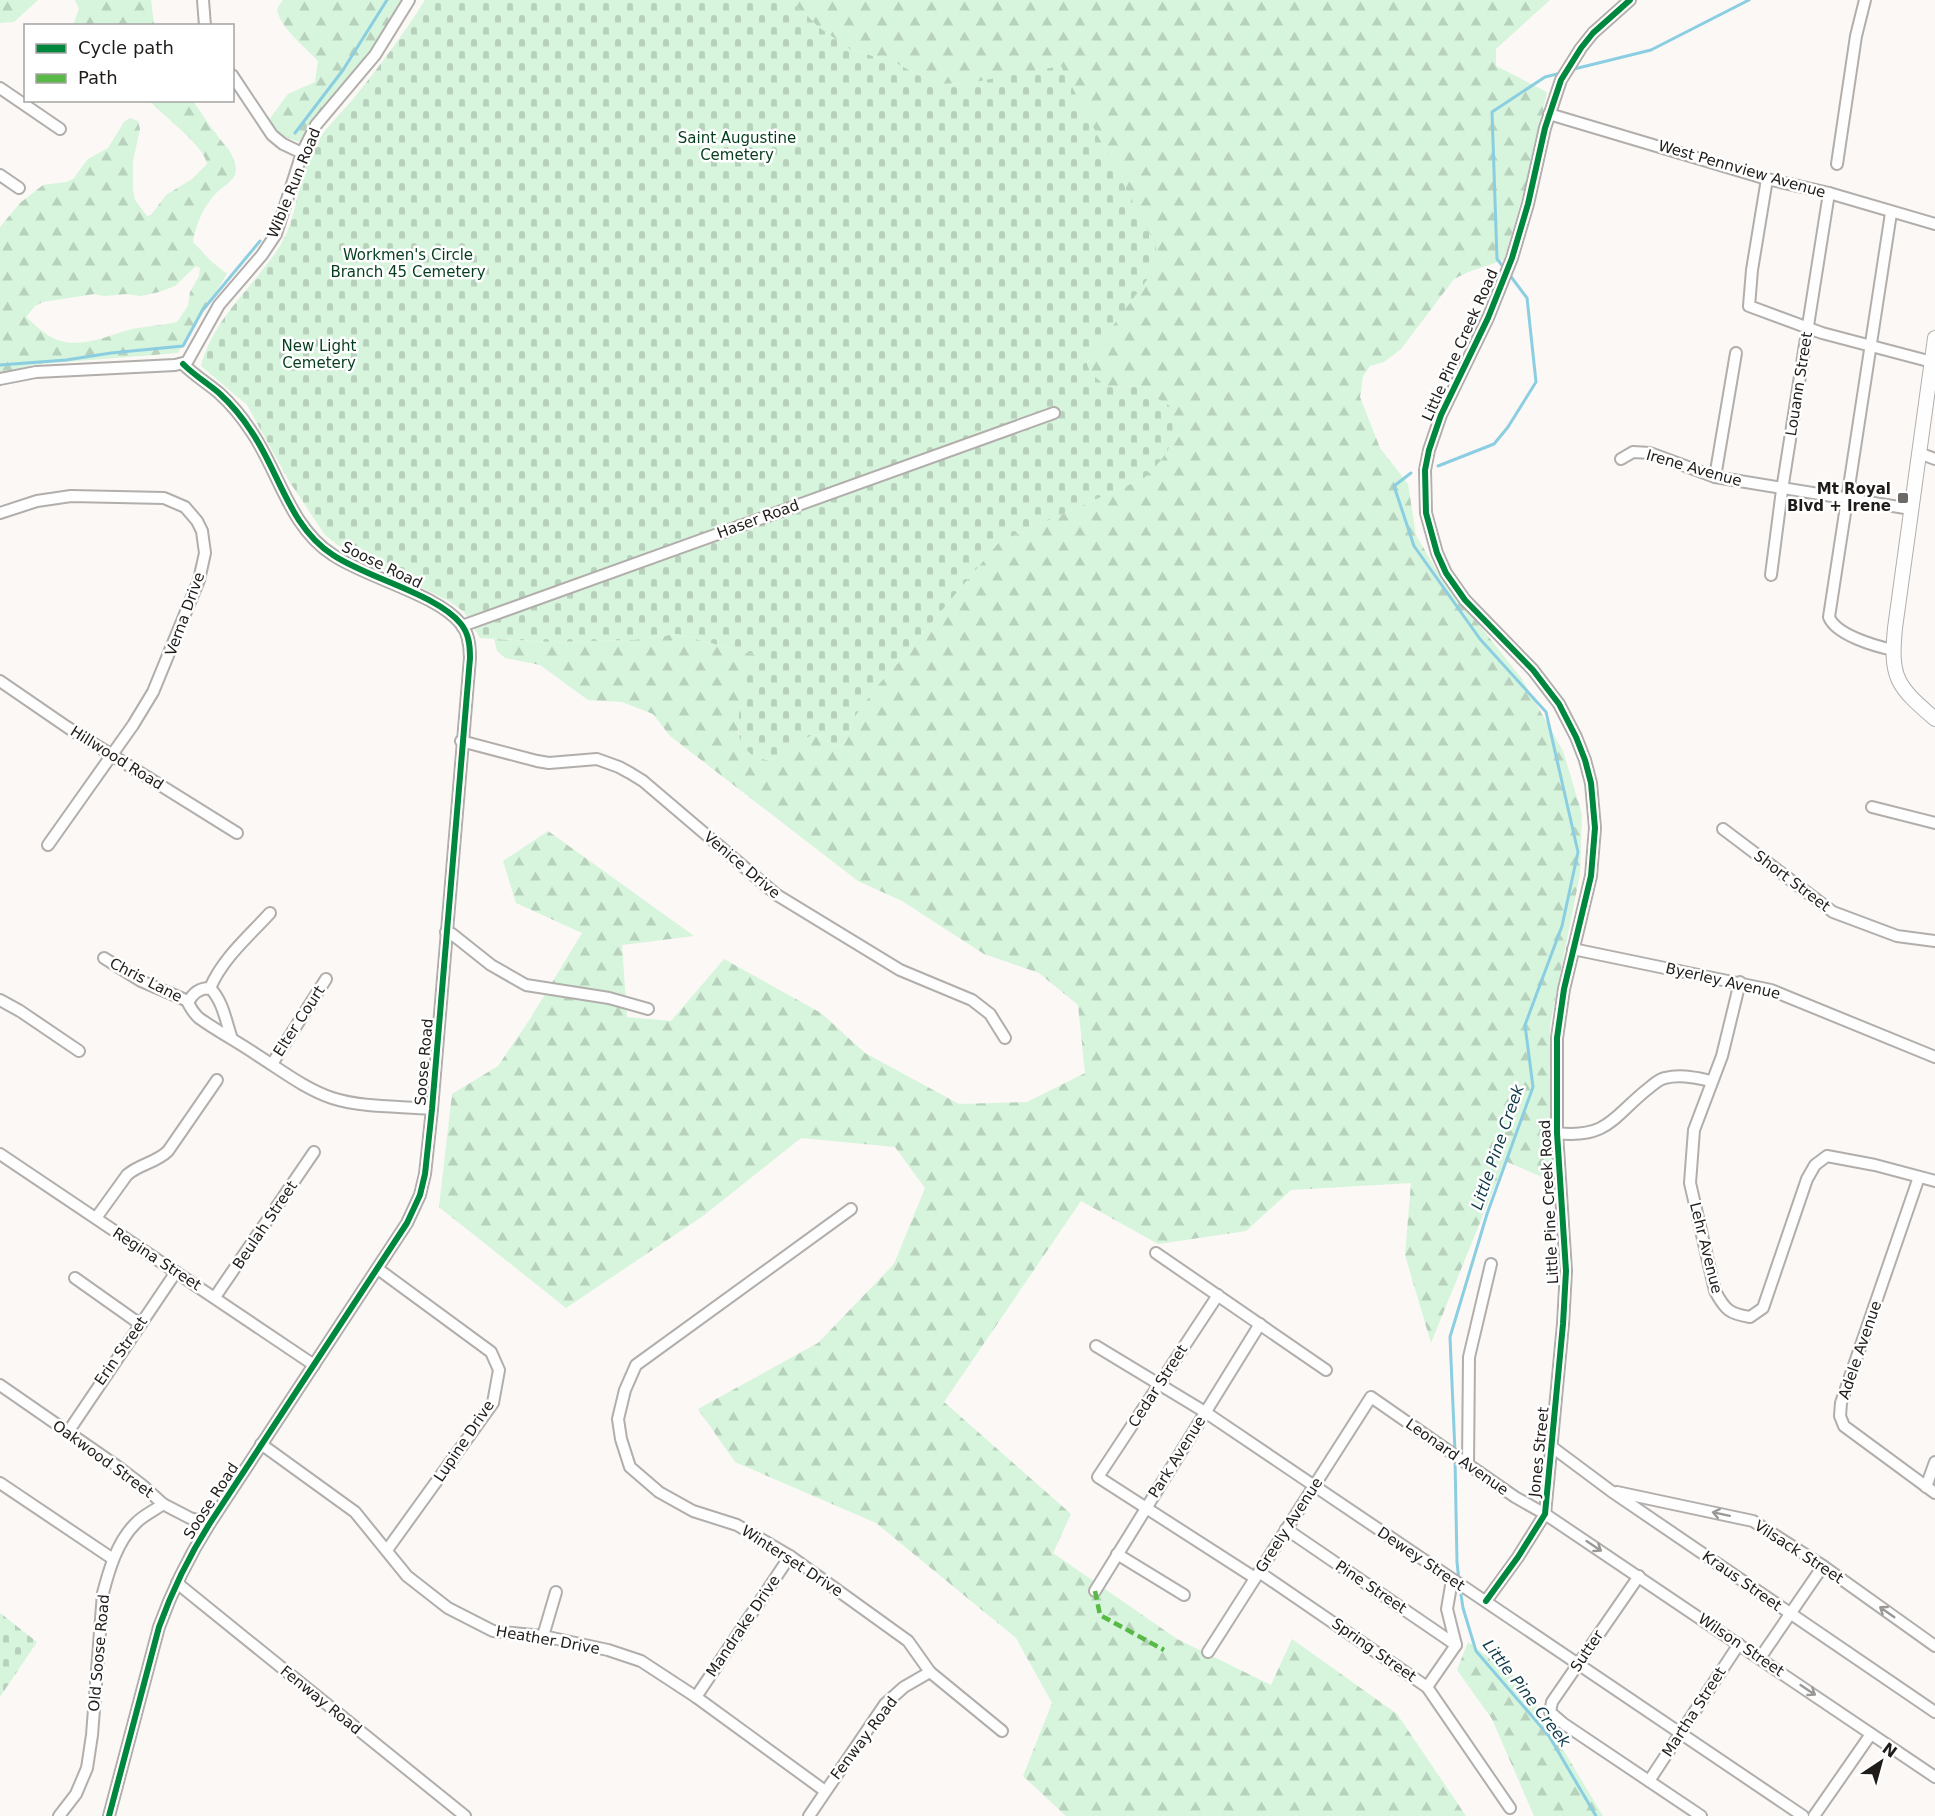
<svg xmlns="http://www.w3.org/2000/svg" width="1935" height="1816" font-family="'DejaVu Sans',sans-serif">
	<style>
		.forest { fill: url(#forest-firs); fill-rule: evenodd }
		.cemetery { fill: url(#cemetery-stones) }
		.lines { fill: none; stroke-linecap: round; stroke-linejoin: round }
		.stream { stroke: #8bcee2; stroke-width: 3 }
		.minor-casing { stroke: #b1aeab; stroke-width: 14 }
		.major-casing { stroke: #b1aeab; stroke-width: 16 }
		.minor { stroke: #fefefe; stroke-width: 10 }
		.major { stroke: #fefefe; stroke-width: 14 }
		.quiet { stroke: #58b947; stroke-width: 4.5; stroke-dasharray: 9 4.5; stroke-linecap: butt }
		.cycleway-casing { stroke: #fff; stroke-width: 10 }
		.cycleway { stroke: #00873e; stroke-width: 6 }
		.oneway { stroke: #9a9897 }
		.poi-dot { fill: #6c6967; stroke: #fff; stroke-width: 2 }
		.labels { text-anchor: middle; stroke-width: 5; stroke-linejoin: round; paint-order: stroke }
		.park-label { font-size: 15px; fill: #043d1d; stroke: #fff }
		.street-label { font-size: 15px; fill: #1f1c1a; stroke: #fff }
		.poi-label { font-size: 15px; font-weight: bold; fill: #1f1c1a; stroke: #fff; text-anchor: end }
		.water-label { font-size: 16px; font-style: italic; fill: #103c49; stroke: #fff }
	</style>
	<defs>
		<pattern id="forest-firs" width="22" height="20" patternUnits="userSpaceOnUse" patternTransform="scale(1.5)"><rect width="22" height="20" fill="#d6f5dc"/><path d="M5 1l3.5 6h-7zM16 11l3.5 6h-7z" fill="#b7d1bc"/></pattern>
		<pattern id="cemetery-stones" width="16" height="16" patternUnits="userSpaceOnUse" patternTransform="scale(1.5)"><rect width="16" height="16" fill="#d6f5dc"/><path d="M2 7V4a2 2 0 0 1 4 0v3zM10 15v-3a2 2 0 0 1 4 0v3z" fill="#b7d1bc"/></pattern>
	</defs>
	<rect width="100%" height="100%" fill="#fbf8f5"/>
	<g class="forest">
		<polygon points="0,0 38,0 14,22 0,23"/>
		<polygon points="75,0 151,0 154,25 73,25 79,9"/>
		<path d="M283 0H402L374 47 322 110 300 142C285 138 277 134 268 121L288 94 315 82 318 61C307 49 282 29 278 13 276 8 280 4 283 0Z"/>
		<path d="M787 0H1550L1496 49V66L1547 92 1526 184 1504 260 1468 272 1454 279 1401 349 1384 362 1370 366 1363 376 1360 397 1380 448 1408 484 1416 535 1438 573 1522 679 1563 751 1582 814 1580 874 1550 1025 1556 1183 1505 1161 1431 1343 1405 1255 1411 1183 1291 1190 1246 1231 1158 1244 1081 1201 944 1402 1071 1514 1053 1553 1177 1639 1271 1685 1292 1639 1397 1714 1466 1816H1066L1023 1776 1052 1703 1016 1638 876 1523 735 1462 698 1409 818 1343 894 1264 925 1188 895 1147 801 1138 703 1216 566 1308 439 1207 452 1094 498 1066 530 1019 582 933 516 903 503 861 548 831 694 936 622 945 627 1017 671 1021 724 959 821 1013 865 1053 959 1104 1027 1102 1085 1073 1078 1005 1039 973 984 954 902 901 858 881 670 736 653 714 622 702 588 700 540 665 505 658 497 651 494 639 552 642 632 640 677 634 756 655 755 668 744 684 738 734 769 761C792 756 796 741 815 734L837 747 843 743 856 715 877 686 898 663 999 542 1144 478 1135 385 1108 387 1091 374 1087 364 1090 357 969 83 940 84 922 77 894 62 851 50 817 26 806 14Z"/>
		<path d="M150 101H193C201 112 208 124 217 135 220 140 225 145 229 150 247 181 226 180 211 199 201 212 196 226 193 242L212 262 227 274 178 353 39 364 0 372V227L20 203 43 185 66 182 73 179 88 159 108 148 124 122 130 118 138 121 140 129 133 161V189L135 200 147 216 151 215 166 195 192 179 207 164C204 145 164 117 150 101ZM196 266 200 268 199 276 190 292 188 306 177 322C160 326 142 326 125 331 106 337 82 347 61 341 48 338 36 326 26 317L35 306 43 302 94 294 104 296 126 294 141 296 159 292 175 286Z"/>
		<polygon points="1468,1642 1523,1683 1603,1816 1534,1816 1492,1719 1457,1670"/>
	</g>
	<g class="cemetery">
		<path d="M425 0H787L806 14 817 26 851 50 894 62 922 77 940 84 969 83 1061 66 1155 244C1157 254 1156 264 1152 273L1090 357 1087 364 1091 374 1108 387 1135 385 1170 406C1171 416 1174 429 1172 440 1168 454 1155 468 1144 478L999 542 898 663 877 686 856 715 843 743 837 747 815 734C800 739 792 755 777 759 766 762 760 759 751 754 746 750 740 741 739 735 737 729 741 690 744 684 749 670 755 672 756 655L677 634 632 640 552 642 480 638 464 612 449 601 344 550 325 535 289 481 247 405 201 366C213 319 252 288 278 249 297 221 297 184 310 154 321 131 343 112 358 93 382 63 405 32 425 0Z"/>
		<polygon points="0,1613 37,1642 0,1697"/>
	</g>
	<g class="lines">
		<g class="stream">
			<polyline points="1570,70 1651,50 1749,0"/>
			<polyline points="295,133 343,70 387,0"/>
			<polyline points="1505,269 1497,259 1492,112 1545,77 1561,73"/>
			<polyline points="0,365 66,360 111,353 183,346 202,311 260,241"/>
			<polyline points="1438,466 1494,444 1508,427 1536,382 1527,298 1509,274"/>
			<polyline points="1411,473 1394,486 1414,546 1480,639 1546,712 1578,852 1562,926 1525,1025 1533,1087 1487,1214 1450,1337 1455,1452"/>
			<polyline points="1455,1459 1457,1562 1459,1581"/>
			<polyline points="1460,1588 1463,1608 1476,1651 1549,1736 1596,1816"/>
		</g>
		<defs>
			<g id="minor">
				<polyline points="203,0 205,26"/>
				<polyline points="232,75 272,135 283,144 302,153"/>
				<polyline points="0,88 60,129"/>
				<polyline points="1549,114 1767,179 1829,193 1935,224"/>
				<polyline points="1837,164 1856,36 1865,0"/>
				<polyline points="0,175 19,188"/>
				<polyline points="1767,179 1752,270 1749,306 1822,333 1932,362"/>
				<path d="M1891 213 1829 617C1836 635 1875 646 1893 650"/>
				<polyline points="0,379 36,372 175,365 187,362 219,305 262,255 276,234 302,153 316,125 375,55 409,0"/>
				<polyline points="1919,453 1935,459"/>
				<polyline points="1621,459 1633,452 1650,453 1715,477 1911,509"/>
				<polyline points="1715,477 1736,353"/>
				<polyline points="0,513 37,501 71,496 164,498 185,507 197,521 202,531 205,553 199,580 153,692 133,725 48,845"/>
				<polyline points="1771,575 1782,490 1829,193"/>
				<polyline points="462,626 1054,413"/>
				<polyline points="0,681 67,727 237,833"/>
				<polyline points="461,741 537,761 549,763 597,759 619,767 630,773 643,781 777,895 900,970 972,1000 990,1014 1005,1038"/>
				<polyline points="1872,807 1935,823"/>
				<polyline points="1723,829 1833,912 1897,936 1935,941"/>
				<polyline points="446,932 452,934 491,965 526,985 609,998 648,1009"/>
				<polyline points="1573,949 1771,990 1935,1057"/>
				<polyline points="104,958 141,981 188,1001"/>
				<path d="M1740 982 1722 1056 1694 1130 1690 1183 1715 1291C1725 1310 1730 1314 1750 1317L1763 1308 1807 1179 1815 1165 1827 1156 1875 1165 1935 1181"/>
				<path d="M210 988C223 958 248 937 270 913"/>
				<polyline points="0,1000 20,1011 79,1051"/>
				<path d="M232 1039C226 1022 223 1001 210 988 199 988 192 994 188 1003 191 1008 194 1014 199 1018 217 1031 238 1042 257 1055 281 1070 305 1089 332 1098 363 1108 400 1106 432 1109"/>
				<polyline points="272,1064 326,979"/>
				<path d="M1557 1133C1609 1139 1614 1115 1649 1088 1654 1084 1659 1079 1665 1078 1681 1074 1696 1078 1712 1081"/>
				<polyline points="0,1154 314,1365"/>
				<polyline points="1919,1177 1841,1403 1840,1416 1844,1426 1935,1493"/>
				<polyline points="851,1209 636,1365 625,1390 618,1419 621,1439 630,1467 659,1492 693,1511 737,1525 790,1556 908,1641 930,1672 1002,1731"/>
				<path d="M96 1218 127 1175C139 1164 156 1163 168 1151L217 1080"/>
				<polyline points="1156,1253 1326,1370"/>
				<polyline points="378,1269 491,1352 499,1370 493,1403 387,1550"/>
				<polyline points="75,1278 140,1324"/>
				<polyline points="1218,1295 1098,1477 1255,1578"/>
				<polyline points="215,1297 314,1152"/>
				<polyline points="1096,1346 1205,1412 1803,1816"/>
				<polyline points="0,1385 117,1466 142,1485 163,1504 190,1518 210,1523"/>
				<polyline points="68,1432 176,1272"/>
				<polyline points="261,1444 355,1512 407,1576 448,1608 493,1631 543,1636 608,1650 641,1661 696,1697 825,1791"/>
				<polyline points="1552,1447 1611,1491 1935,1712"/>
				<polyline points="1468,1465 1469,1357 1491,1264"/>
				<polyline points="0,1483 113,1559"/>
				<polyline points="1926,1487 1935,1462"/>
				<polyline points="1617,1492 1753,1521 1823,1566 1935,1646"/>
				<polyline points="1286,1529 1456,1645"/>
				<polyline points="1117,1554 1184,1595"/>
				<polyline points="1259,1572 1427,1687 1510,1808"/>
				<polyline points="1639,1576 1552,1702 1550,1712 1564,1724 1701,1816"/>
				<polyline points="177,1583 465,1816"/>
				<polyline points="1095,1591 1260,1324"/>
				<polyline points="1486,1601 1518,1557 1545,1514 1563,1324 1566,1271 1557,1133 1557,1038 1564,989 1591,876 1595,828 1591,783 1585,760 1576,737 1559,704 1533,670 1465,600 1446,573 1437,553 1426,513 1425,470 1429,450 1441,415 1488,318 1512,258 1528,204 1545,128 1561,80 1581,48 1593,33 1630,0"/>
				<polyline points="543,1636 556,1592"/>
				<polyline points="1208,1652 1371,1397 1515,1497 1545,1514 1935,1777"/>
				<polyline points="1760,1658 1823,1566"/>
				<polyline points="1427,1687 1456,1645 1447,1609 1452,1580"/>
				<polyline points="696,1697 790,1556"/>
				<polyline points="1649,1781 1739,1644"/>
				<path d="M59 1816 76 1794 87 1768 92 1735 103 1593C109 1570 117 1542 135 1524 143 1515 154 1511 163 1504"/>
				<path d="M109 1816 159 1627C172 1591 189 1556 210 1523L407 1223 420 1195 425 1174 432 1109 470 658C470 646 469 634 461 624 437 594 367 578 333 555 289 527 279 471 251 431 242 417 231 404 219 393 207 383 194 375 183 364"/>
				<polyline points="809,1816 885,1704 904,1687 930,1672"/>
				<polyline points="1814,1816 1871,1734"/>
			</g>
			<path id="major" d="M1935 338 1895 628C1890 679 1897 686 1935 719"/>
		</defs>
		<use href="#minor" class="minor-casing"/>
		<use href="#major" class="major-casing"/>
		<use href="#minor" class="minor"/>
		<use href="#major" class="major"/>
		<polyline class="quiet" points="1095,1591 1100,1615 1164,1650"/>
		<defs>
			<g id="cycleway">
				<polyline points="1486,1601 1518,1557 1545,1514 1563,1324 1566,1271 1557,1133 1557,1038 1564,989 1591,876 1595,828 1591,783 1585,760 1576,737 1559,704 1533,670 1465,600 1446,573 1437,553 1426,513 1425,470 1429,450 1441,415 1488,318 1512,258 1528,204 1545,128 1561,80 1581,48 1593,33 1630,0"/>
				<path d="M109 1816 159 1627C172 1591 189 1556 210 1523L407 1223 420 1195 425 1174 432 1109 470 658C470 646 469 634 461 624 437 594 367 578 333 555 289 527 279 471 251 431 242 417 231 404 219 393 207 383 194 375 183 364"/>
			</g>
		</defs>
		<use href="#cycleway" class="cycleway-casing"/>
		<use href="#cycleway" class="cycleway"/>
	</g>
	<defs><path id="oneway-shaft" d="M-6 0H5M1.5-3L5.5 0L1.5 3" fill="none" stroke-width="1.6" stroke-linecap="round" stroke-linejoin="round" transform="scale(1.5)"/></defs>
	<g class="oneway">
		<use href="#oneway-shaft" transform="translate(1721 1514) rotate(-168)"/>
		<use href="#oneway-shaft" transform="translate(1594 1546) rotate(34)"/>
		<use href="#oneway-shaft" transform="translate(1887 1612) rotate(-145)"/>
		<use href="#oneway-shaft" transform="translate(1808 1690) rotate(34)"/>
	</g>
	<rect class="poi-dot" x="1897" y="492" width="12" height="12" rx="3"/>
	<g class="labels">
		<g class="park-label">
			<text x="737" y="143">Saint Augustine<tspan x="737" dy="17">Cemetery</tspan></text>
			<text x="408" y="260">Workmen's Circle<tspan x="408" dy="17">Branch 45 Cemetery</tspan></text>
			<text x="319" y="351">New Light<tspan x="319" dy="17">Cemetery</tspan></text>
		</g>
		<g class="street-label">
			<text transform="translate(1742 169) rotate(16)" y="5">West Pennview Avenue</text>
			<text transform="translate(294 183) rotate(-68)" y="5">Wible Run Road</text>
			<text transform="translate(1460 345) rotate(-66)" y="5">Little Pine Creek Road</text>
			<text transform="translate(1799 384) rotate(-81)" y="5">Louann Street</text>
			<text transform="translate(1694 468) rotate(16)" y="5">Irene Avenue</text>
			<text transform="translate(758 519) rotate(-20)" y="5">Haser Road</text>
			<text transform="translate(382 565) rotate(26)" y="5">Soose Road</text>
			<text transform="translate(185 614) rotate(-70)" y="5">Verna Drive</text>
			<text transform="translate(117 758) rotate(32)" y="5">Hillwood Road</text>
			<text transform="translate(742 865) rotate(40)" y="5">Venice Drive</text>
			<text transform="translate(1792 881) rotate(37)" y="5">Short Street</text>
			<text transform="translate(146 980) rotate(27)" y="5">Chris Lane</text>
			<text transform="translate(1723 981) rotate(13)" y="5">Byerley Avenue</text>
			<text transform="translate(299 1021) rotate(-57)" y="5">Elter Court</text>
			<text transform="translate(424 1062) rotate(-85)" y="5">Soose Road</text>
			<text transform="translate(1549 1202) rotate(-93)" y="5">Little Pine Creek Road</text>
			<text transform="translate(265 1225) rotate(-56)" y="5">Beulah Street</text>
			<text transform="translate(1706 1248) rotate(76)" y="5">Lehr Avenue</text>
			<text transform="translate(157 1259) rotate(33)" y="5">Regina Street</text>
			<text transform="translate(1860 1350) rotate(-71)" y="5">Adele Avenue</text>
			<text transform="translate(121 1351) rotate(-55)" y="5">Erin Street</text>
			<text transform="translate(1158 1386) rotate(-57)" y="5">Cedar Street</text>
			<text transform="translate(464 1441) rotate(-56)" y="5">Lupine Drive</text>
			<text transform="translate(1539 1452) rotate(-84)" y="5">Jones Street</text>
			<text transform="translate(1177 1457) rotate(-58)" y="5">Park Avenue</text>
			<text transform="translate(1457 1457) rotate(35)" y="5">Leonard Avenue</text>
			<text transform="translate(103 1459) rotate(36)" y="5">Oakwood Street</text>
			<text transform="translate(211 1501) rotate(-57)" y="5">Soose Road</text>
			<text transform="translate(1289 1525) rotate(-57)" y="5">Greely Avenue</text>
			<text transform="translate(1799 1552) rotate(33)" y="5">Vilsack Street</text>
			<text transform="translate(1421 1559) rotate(34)" y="5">Dewey Street</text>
			<text transform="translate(792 1561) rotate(33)" y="5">Winterset Drive</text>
			<text transform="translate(1742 1581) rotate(35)" y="5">Kraus Street</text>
			<text transform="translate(1371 1587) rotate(34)" y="5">Pine Street</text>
			<text transform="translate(743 1626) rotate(-56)" y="5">Mandrake Drive</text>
			<text transform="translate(548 1640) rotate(10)" y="5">Heather Drive</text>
			<text transform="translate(1741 1645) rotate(34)" y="5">Wilson Street</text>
			<text transform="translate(1374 1650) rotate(35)" y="5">Spring Street</text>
			<text transform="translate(1587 1651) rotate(-56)" y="5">Sutter</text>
			<text transform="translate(99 1653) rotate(-85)" y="5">Old Soose Road</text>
			<text transform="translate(321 1700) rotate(39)" y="5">Fenway Road</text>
			<text transform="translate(1694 1712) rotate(-57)" y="5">Martha Street</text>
			<text transform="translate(864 1738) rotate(-53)" y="5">Fenway Road</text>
		</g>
		<g class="poi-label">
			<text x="1891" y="494">Mt Royal<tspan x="1891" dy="17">Blvd + Irene</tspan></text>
		</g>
		<g class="water-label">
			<text transform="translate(1497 1147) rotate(-71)" y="6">Little Pine Creek</text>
			<text transform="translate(1527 1693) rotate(52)" y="6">Little Pine Creek</text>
		</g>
	</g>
	<rect x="24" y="24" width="210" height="78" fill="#ffffff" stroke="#a5a4a3" stroke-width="1.5"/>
	<rect x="36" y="44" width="30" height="9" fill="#00873e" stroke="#a5a4a3" stroke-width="1.5"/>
	<text x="78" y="54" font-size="18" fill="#1f1c1a">Cycle path</text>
	<rect x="36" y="74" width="30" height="9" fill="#58b947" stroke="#a5a4a3" stroke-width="1.5"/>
	<text x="78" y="84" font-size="18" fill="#1f1c1a">Path</text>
	<g transform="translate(1881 1762) rotate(36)" stroke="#ffffff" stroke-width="4.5" paint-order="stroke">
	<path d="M0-4.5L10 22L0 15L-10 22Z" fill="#1f1c1a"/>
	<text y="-9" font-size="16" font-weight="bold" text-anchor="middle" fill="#1f1c1a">N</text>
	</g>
</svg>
